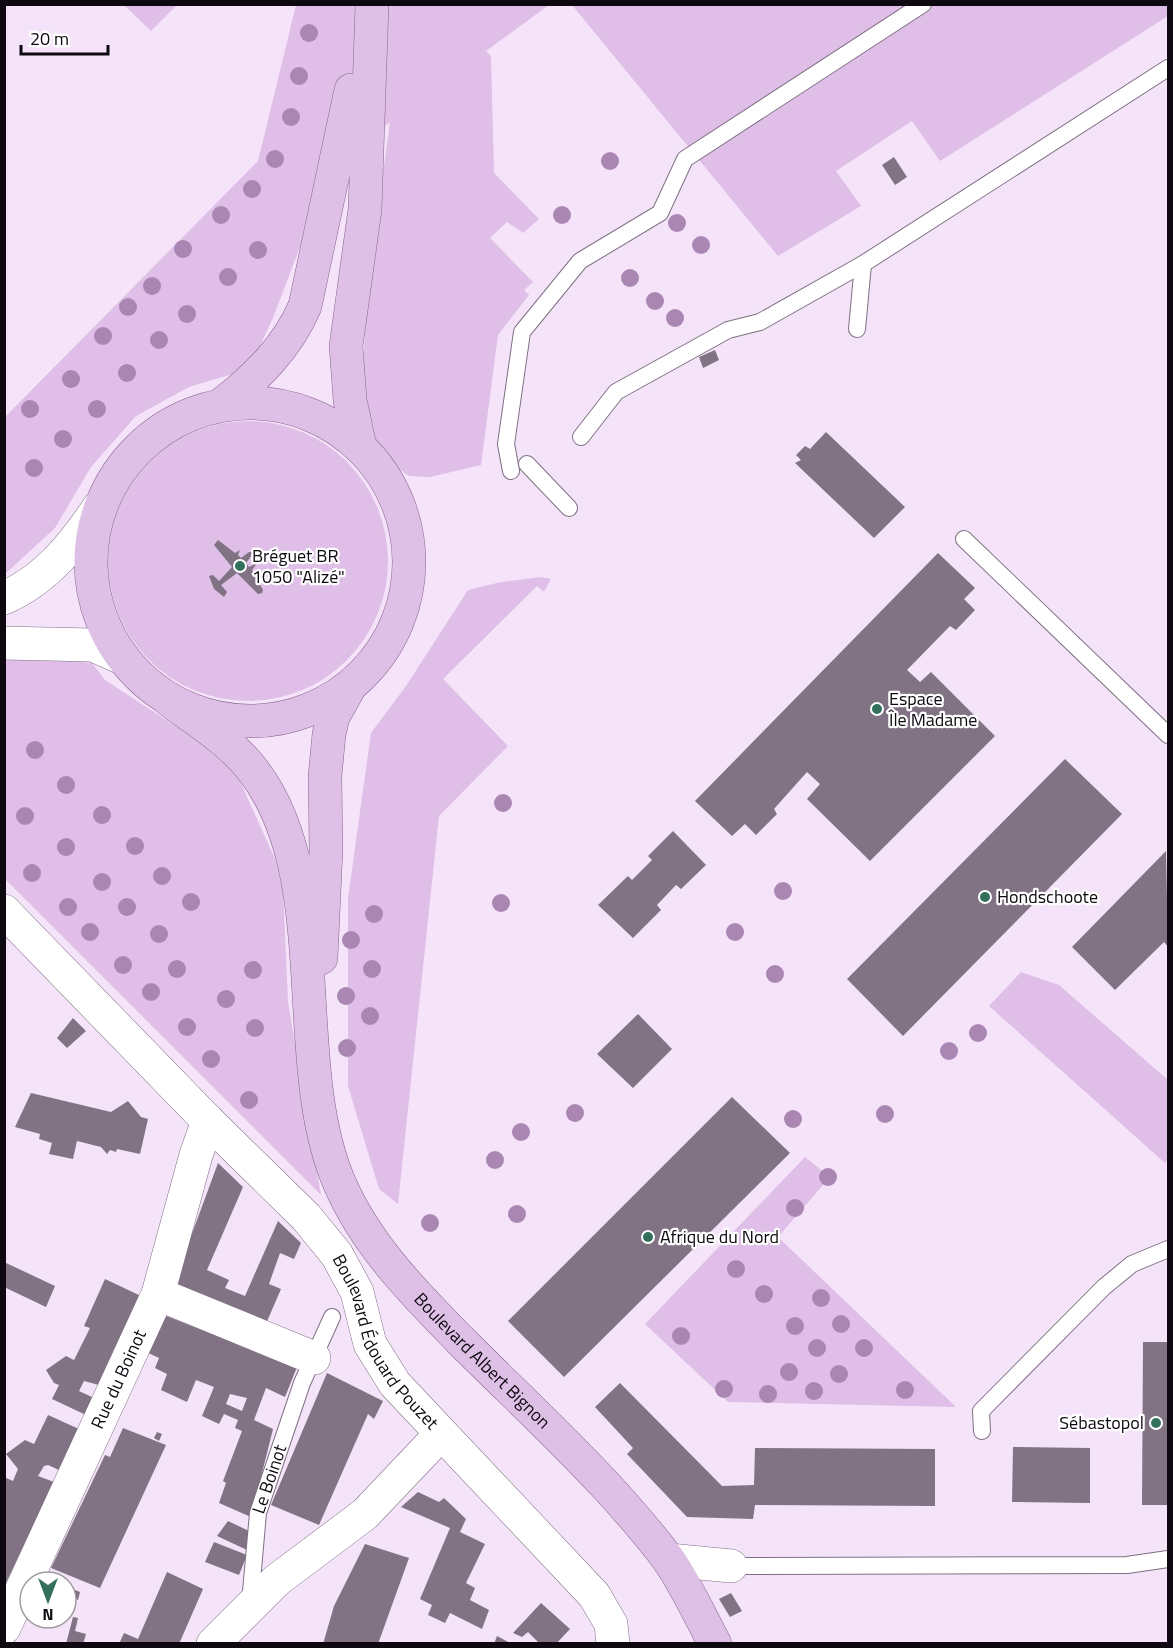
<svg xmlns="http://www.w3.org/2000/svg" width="1173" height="1648" font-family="'Titillium Web',sans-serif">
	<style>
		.green { fill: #dfbee7 }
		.building { fill: #817284; fill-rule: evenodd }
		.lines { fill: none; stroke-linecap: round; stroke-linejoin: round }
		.service-casing { stroke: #7f7083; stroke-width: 18 }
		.minor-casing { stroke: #7f7083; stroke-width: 34 }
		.tertiary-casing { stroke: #7f7083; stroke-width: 34 }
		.primary-casing { stroke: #87648f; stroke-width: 34 }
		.service { stroke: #fff; stroke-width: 16 }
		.minor { stroke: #fff; stroke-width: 33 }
		.tertiary { stroke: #fff; stroke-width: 33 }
		.primary { stroke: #debfe5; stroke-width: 33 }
		.tree { fill: #aa87b2 }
		.poi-dot { fill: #32705c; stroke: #fff; stroke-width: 2 }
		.labels { text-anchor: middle; stroke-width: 4.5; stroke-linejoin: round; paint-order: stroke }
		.poi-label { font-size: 18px; fill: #0e0910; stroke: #fff; text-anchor: start }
		.street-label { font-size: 18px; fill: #0e0910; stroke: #fff }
	</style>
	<rect width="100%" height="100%" fill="#f5e4f9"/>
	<g class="green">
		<polygon points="174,4 176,6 151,31 124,5"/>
		<polygon points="1168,4 1168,16 940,161 912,121 836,171 861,206 778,256 572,5"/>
		<polygon points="296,5 549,5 486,51 491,56 494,173 539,219 523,233 507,222 490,238 533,282 524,290 529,295 498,335 481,465 430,477 409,476 385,459 364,415 364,346 370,270 390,122 339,160 323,186 273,318 258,350 236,373 189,387 136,416 91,467 55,528 5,574 4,418 258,161"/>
		<circle cx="248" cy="561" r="140"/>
		<polygon points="541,577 551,579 544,592 537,586 443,679 508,746 439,816 398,1204 379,1189 348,1086 348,898 371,733 406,686 468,590 501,582"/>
		<polygon points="4,654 92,663 105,680 174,725 235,770 275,859 283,890 288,1002 321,1195 5,879"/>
		<polygon points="1021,972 1059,985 1168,1080 1168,1158 1165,1163 989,1006"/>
		<polygon points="805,1157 830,1177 778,1237 956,1407 728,1402 645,1324"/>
	</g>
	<g class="building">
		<polygon points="894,157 907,177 895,185 882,165"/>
		<polygon points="715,350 719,360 703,368 699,357"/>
		<polygon points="826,432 905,507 874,538 795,463 801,460 796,455 805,446 810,449"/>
		<polygon points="218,540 235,553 240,550 238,555 241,558 249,552 254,552 246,563 249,567 257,563 252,570 263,590 262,593 258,594 237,573 221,585 227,592 224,597 214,589 209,576 213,575 219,581 232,567 214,545"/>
		<polygon points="938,553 975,588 964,599 975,610 956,630 950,626 907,670 920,682 931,672 995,736 870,861 807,799 820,784 807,772 774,809 777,814 756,835 745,824 732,836 695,801"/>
		<polygon points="1065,759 1122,814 903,1036 847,979"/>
		<polygon points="673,831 706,865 681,889 676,885 657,905 661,910 633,938 598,905 628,876 632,880 652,860 648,856"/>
		<polygon points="1166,851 1168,947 1164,942 1115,990 1072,947"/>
		<polygon points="638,1014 672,1049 633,1088 597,1054"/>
		<polygon points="73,1018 86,1031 67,1048 57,1038"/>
		<polygon points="31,1093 111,1112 128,1101 141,1117 148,1119 140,1154 117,1149 116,1152 110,1150 107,1154 101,1147 77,1141 73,1159 49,1154 52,1143 39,1139 40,1134 15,1127"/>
		<polygon points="732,1097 790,1153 564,1377 508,1321"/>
		<polygon points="218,1163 243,1187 207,1270 229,1280 225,1288 245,1296 278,1221 301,1243 294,1259 280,1253 269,1284 281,1289 265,1326 172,1288"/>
		<polygon points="4,1262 55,1286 46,1307 4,1287"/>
		<polygon points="105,1279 141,1296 99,1385 84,1381 79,1391 94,1398 86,1415 52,1399 59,1385 54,1383 46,1370 66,1356 74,1360 90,1328 84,1326"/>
		<path d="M156 1312 297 1367 285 1397 266 1388 254 1420 273 1429 251 1517 219 1503 226 1483 223 1481 242 1431 235 1428 238 1420 224 1414 219 1424 202 1416 214 1387 196 1380 187 1402 161 1390 167 1374 155 1368 159 1358 142 1350ZM230 1394 247 1398 242 1411 226 1404Z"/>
		<polygon points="1143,1342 1168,1342 1168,1505 1142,1505"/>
		<polygon points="327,1373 383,1401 374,1419 368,1414 319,1525 271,1505"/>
		<polygon points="620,1383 722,1486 754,1485 755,1448 935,1449 935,1506 755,1505 753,1519 687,1517 627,1454 633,1448 595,1407"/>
		<polygon points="48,1415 79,1429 59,1470 48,1465 44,1466 38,1476 54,1482 4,1587 4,1477 13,1481 18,1469 6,1454 25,1440 34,1444"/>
		<polygon points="123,1428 166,1445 100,1588 51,1568 105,1455 110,1457"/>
		<polygon points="157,1432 162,1434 159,1441 154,1438"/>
		<polygon points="1013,1447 1090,1448 1090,1503 1012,1502"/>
		<polygon points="418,1492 439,1502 444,1498 466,1519 460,1532 485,1544 466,1583 475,1588 470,1600 489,1610 482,1629 450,1613 445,1623 428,1615 432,1605 420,1599 450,1528 401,1507"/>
		<polygon points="228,1521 249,1531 247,1550 217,1536"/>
		<polygon points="214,1542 247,1555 239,1575 205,1562"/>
		<polygon points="365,1544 409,1558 378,1644 323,1644 334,1606"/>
		<polygon points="167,1572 203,1589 179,1644 119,1644 124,1633 138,1639"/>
		<polygon points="66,1589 73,1591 66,1604"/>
		<polygon points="75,1590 80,1592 78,1600 73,1598"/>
		<polygon points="731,1593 742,1611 730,1617 719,1599"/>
		<polygon points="541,1603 570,1629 556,1644 540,1644 528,1632 522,1637 513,1633"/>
		<polygon points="73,1617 78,1618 75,1631 86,1634 83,1644 66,1644"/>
		<polygon points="30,1618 58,1618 54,1626"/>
		<polygon points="497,1636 512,1644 494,1644"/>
	</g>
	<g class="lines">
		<defs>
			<g id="service">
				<polyline points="857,329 863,264"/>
				<polyline points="581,437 616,392 728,330 760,322 863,264 1168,68"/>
				<polyline points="527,464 569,508"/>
				<polyline points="511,471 506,444 522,332 580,261 660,213 685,159 923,4"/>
				<polyline points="964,539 1168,735"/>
				<polyline points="982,1431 981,1411 1104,1287 1132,1264 1168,1249"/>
				<polyline points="731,1566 1127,1565 1168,1559"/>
				<path id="s1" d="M250 1603 258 1513 302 1383 332 1317"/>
			</g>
			<g id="minor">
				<polyline points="158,1294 314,1358"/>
				<polyline points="669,1560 731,1566"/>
				<path id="s2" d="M4 1628 158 1294 196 1155 208 1121"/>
				<polyline points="213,1644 277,1580 365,1514 440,1435"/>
			</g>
			<g id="tertiary">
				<path d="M4 598C47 579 74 544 99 507"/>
				<polyline points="4,643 93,645 122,658"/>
				<path id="s3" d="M4 911 208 1121 306 1217 337 1255 357 1292 370 1344 395 1384 594 1595 611 1624 613 1644"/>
			</g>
			<g id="primary">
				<circle cx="250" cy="562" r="159"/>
				<path d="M221 405C256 378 287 348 305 306L351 90"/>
				<polyline points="360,447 350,400 346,346 365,209 372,4"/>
				<path id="s4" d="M169 700C197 721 230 741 252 769 336 876 287 1060 339 1182 366 1245 413 1292 460 1340 509 1389 561 1437 609 1489 629 1511 650 1535 668 1559 686 1585 700 1616 715 1644"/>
				<polyline points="321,958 326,850 325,776 329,734 333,717 349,688"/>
			</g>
		</defs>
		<use href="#service" class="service-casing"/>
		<use href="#minor" class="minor-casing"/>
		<use href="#tertiary" class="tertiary-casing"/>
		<use href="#primary" class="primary-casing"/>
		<use href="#service" class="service"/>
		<use href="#minor" class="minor"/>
		<use href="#tertiary" class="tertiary"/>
		<use href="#primary" class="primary"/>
	</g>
	<g class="tree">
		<circle cx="309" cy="33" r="9"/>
		<circle cx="299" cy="76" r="9"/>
		<circle cx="291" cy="117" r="9"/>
		<circle cx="275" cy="159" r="9"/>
		<circle cx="610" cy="161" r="9"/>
		<circle cx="252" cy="189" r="9"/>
		<circle cx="221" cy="215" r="9"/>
		<circle cx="562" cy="215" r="9"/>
		<circle cx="677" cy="223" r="9"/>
		<circle cx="701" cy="245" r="9"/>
		<circle cx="183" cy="249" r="9"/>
		<circle cx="258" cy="250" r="9"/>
		<circle cx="228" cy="277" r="9"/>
		<circle cx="630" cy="278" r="9"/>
		<circle cx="152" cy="286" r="9"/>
		<circle cx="655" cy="301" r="9"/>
		<circle cx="128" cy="307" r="9"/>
		<circle cx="187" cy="314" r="9"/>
		<circle cx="675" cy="318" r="9"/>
		<circle cx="103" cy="336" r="9"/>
		<circle cx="159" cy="340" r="9"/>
		<circle cx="127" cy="373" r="9"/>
		<circle cx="71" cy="379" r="9"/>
		<circle cx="30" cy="409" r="9"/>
		<circle cx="97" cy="409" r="9"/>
		<circle cx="63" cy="439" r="9"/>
		<circle cx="34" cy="468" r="9"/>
		<circle cx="35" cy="750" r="9"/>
		<circle cx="66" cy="785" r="9"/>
		<circle cx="503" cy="803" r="9"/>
		<circle cx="102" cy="815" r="9"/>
		<circle cx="25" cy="816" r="9"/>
		<circle cx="135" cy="846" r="9"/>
		<circle cx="66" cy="847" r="9"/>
		<circle cx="32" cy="873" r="9"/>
		<circle cx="162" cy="876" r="9"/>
		<circle cx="102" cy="882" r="9"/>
		<circle cx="783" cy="891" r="9"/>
		<circle cx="191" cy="902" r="9"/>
		<circle cx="501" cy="903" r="9"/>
		<circle cx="68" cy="907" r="9"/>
		<circle cx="127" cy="907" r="9"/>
		<circle cx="374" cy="914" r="9"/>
		<circle cx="90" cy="932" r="9"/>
		<circle cx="735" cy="932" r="9"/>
		<circle cx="159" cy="934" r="9"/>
		<circle cx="351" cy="940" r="9"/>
		<circle cx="123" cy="965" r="9"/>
		<circle cx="177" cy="969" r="9"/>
		<circle cx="372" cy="969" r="9"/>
		<circle cx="253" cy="970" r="9"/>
		<circle cx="775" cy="974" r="9"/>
		<circle cx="151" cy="992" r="9"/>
		<circle cx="346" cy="996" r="9"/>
		<circle cx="226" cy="999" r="9"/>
		<circle cx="370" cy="1016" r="9"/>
		<circle cx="187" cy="1027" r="9"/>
		<circle cx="255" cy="1028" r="9"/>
		<circle cx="978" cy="1033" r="9"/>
		<circle cx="347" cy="1048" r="9"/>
		<circle cx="949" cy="1051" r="9"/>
		<circle cx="211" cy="1059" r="9"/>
		<circle cx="249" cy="1100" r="9"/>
		<circle cx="575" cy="1113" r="9"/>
		<circle cx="885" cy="1114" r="9"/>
		<circle cx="793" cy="1119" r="9"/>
		<circle cx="521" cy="1132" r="9"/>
		<circle cx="495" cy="1160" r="9"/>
		<circle cx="828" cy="1177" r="9"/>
		<circle cx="795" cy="1208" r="9"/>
		<circle cx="517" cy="1214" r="9"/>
		<circle cx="430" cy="1223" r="9"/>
		<circle cx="736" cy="1269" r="9"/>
		<circle cx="764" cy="1294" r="9"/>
		<circle cx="821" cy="1298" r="9"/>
		<circle cx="841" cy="1324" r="9"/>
		<circle cx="795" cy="1326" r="9"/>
		<circle cx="681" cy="1336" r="9"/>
		<circle cx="817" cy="1348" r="9"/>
		<circle cx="864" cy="1348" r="9"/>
		<circle cx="789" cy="1372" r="9"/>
		<circle cx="839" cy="1374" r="9"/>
		<circle cx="724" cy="1389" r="9"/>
		<circle cx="905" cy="1390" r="9"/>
		<circle cx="814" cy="1391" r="9"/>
		<circle cx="768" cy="1394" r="9"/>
	</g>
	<g class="poi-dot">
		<circle cx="240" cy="566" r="6"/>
		<circle cx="877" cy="709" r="6"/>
		<circle cx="985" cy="897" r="6"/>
		<circle cx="648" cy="1237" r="6"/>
		<circle cx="1156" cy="1423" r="6"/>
	</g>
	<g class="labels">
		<g class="poi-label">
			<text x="252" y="562">Bréguet BR<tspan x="252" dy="21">1050 "Alizé"</tspan></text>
			<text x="889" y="705">Espace<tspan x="889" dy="21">Île Madame</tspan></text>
			<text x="997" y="903">Hondschoote</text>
			<text x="660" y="1243">Afrique du Nord</text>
			<text x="1144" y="1429" text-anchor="end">Sébastopol</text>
		</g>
		<g class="street-label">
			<text dy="6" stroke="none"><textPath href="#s3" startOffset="580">Boulevard Édouard Pouzet</textPath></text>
			<text dy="6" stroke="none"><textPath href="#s4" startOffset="766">Boulevard Albert Bignon</textPath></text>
			<text dy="6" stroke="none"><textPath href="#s2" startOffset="274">Rue du Boinot</textPath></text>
			<text dy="6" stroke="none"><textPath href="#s1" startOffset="126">Le Boinot</textPath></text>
		</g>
	</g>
	<rect width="1173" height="1648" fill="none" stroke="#0e0910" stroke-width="12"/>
	<g transform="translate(48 1600) rotate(180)"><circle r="28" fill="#ffffff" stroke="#9f9d9f" stroke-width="1.5"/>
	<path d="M0-4.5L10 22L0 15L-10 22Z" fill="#32705c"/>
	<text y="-9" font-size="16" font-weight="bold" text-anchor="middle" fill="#0e0910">N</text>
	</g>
	<path d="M21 45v9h87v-9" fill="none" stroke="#0e0910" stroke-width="3"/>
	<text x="30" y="45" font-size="18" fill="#0e0910" stroke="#ffffff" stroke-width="4.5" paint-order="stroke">20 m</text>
</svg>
